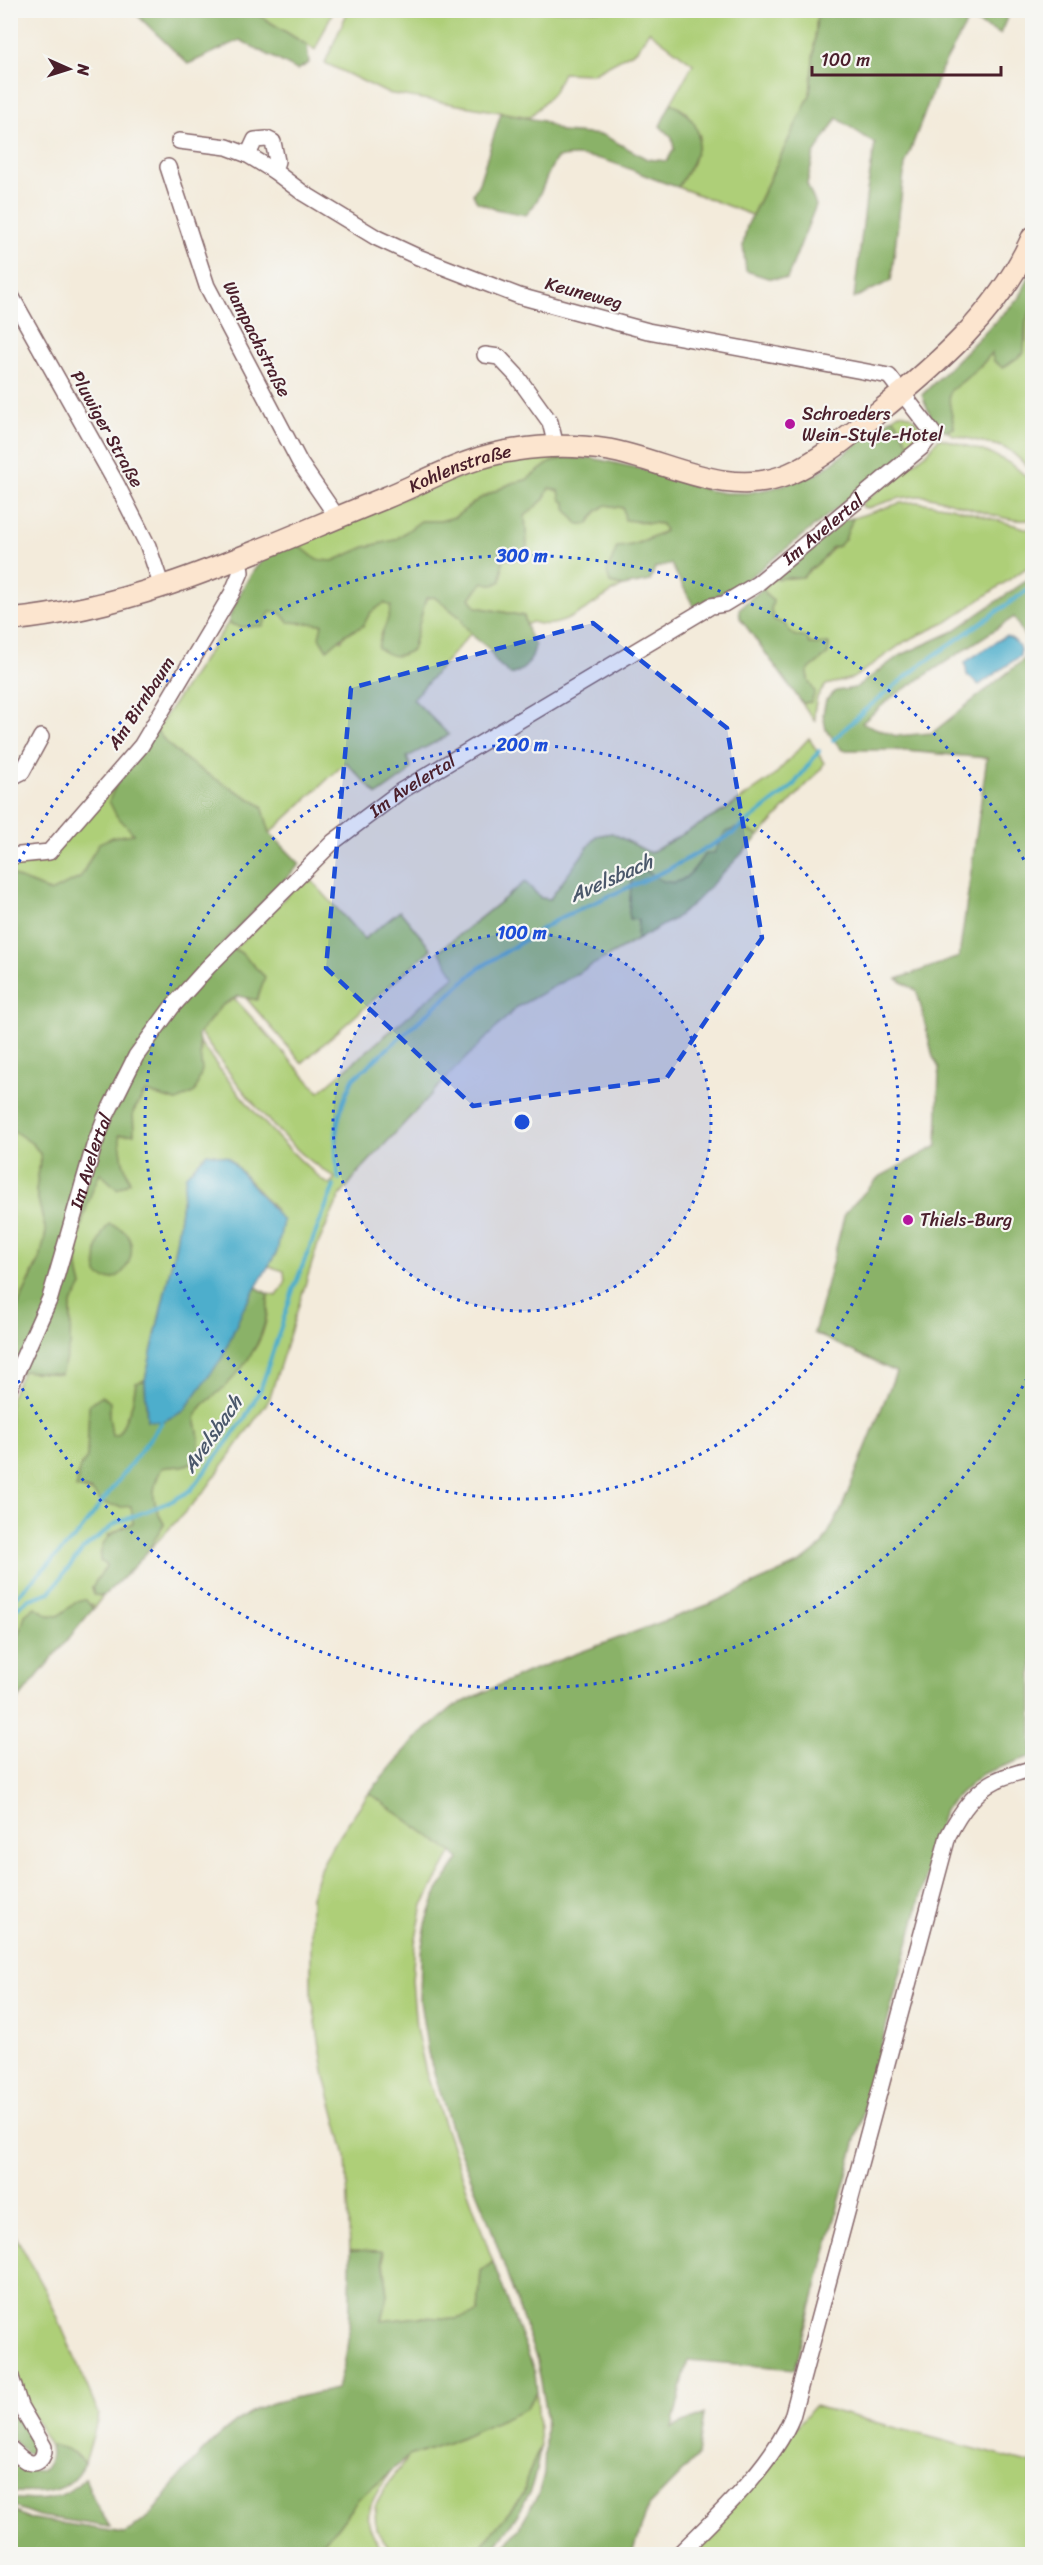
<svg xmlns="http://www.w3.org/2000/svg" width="1043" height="2565" font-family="Sriracha,sans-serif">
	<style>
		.green { fill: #aecf78; stroke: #7c7752; stroke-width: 1.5 }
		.forest { fill: #8ab268; stroke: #6a684a; stroke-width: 1.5 }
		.water { fill: #4daecc; stroke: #4c667c; stroke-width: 1.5 }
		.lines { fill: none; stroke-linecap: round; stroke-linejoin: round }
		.stream { stroke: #4daecc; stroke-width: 4 }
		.minor-casing { stroke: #856669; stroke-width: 18 }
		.secondary-casing { stroke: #856669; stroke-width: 24 }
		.minor { stroke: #fff; stroke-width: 15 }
		.secondary { stroke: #fce5cf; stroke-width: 21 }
		.marked { fill: #1d4ed8; fill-opacity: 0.2; stroke: #1d4ed8; stroke-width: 4.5; stroke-dasharray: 12 8; stroke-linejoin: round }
		.ring { fill: none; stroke: #1d4ed8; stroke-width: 3; stroke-dasharray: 3 6 }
		.poi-dot { fill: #b5179e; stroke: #f6f6f2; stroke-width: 2 }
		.labels { text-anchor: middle; stroke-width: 4.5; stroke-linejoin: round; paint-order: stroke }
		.street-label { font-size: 18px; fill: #4a1f2b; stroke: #f6f6f2 }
		.poi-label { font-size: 18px; fill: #4a1f2b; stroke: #f6f6f2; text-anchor: start }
		.water-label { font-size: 20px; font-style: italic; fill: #4b586b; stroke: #f6f6f2 }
		.centre { fill: #1d4ed8; stroke: #f6f6f2; stroke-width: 3 }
		.ring-label { font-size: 18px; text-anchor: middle; font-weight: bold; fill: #1d4ed8; stroke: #f6f6f2; stroke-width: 4.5; stroke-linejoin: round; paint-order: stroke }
	</style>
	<rect width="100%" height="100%" fill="#f6f6f2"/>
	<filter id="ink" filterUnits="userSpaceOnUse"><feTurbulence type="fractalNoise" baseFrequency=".0167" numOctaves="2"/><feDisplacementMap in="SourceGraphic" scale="12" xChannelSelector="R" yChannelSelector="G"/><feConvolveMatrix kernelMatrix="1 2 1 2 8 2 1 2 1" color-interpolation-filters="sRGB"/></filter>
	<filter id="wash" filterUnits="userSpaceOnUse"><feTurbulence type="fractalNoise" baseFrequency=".008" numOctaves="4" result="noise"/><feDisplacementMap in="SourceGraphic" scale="24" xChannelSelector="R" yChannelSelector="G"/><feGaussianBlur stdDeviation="1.35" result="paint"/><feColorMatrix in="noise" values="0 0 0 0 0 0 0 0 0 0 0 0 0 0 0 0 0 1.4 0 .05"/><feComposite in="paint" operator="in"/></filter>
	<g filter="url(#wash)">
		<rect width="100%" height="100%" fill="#f3ebdb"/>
		<g class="green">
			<polygon points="814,10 817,16 810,95 752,215 678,187 693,163 700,136 686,112 671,103 693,64 649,31 637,50 592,74 563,73 553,93 530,117 387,93 325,63 348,11"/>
			<polygon points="252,11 333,11 315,50"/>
			<path d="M1032 309V470L1009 450 999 446 953 435 946 431 954 428C953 414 947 405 949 391L967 378 975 369 981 366 992 352 1026 341V321Z"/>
			<path d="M899 413C911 414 915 419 922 428L919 437 910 446C903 436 901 426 893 417Z"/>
			<path d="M939 438C974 448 1008 454 1032 483V519C1011 527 950 498 923 496 903 495 886 502 868 508L862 507V503L928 452Z"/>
			<path d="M532 457 565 458 551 462 526 480 512 483 479 499 455 517 440 521H421L395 540 365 547 333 561 317 560 297 544C374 511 449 474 532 457Z"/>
			<path d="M549 488 559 491 566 503 588 524 597 511 606 505 623 508 636 522 662 524 665 531 630 546 617 547 610 583 623 586C595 599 564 634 532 622L526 625 524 616 476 607 470 598 483 581H501L503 558 512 560 527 547 525 516 544 499Z"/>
			<path d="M917 502 951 507 1032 530V564L947 622 906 641 853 678 826 685 817 697 814 712 815 722 802 703 811 702 807 671 828 654 829 644H810L806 638C795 638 790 634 784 624L774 620 771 609 773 601 767 596 763 588 772 579 803 577C808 570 815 567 821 561 832 550 847 533 853 518L900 503Z"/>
			<path d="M434 597 461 618 471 633 413 699 449 735 407 757 411 768 407 774 377 795 346 762 270 833 262 806C225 783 182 765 156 730L228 623 240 627 270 612H279L302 624 312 622 322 624 341 641 346 634 363 626 370 613 384 603 391 606 390 619 380 636 412 650 426 598Z"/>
			<path d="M809 738 824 763 821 769 759 836 740 827 714 853 704 855C688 881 672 895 646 869L631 892 629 912 638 920 637 940 517 1007 456 1068 357 1174 340 1196 318 1244 269 1400 204 1492 149 1550 151 1542 164 1524C152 1504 150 1489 162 1468 169 1466 174 1467 181 1466 206 1463 199 1434 195 1418 222 1367 270 1366 268 1294L277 1296 285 1283 284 1271 268 1266 277 1252 275 1209 228 1157 207 1153 186 1175 176 1243 145 1380 136 1383 132 1405 119 1434 112 1436 109 1415 89 1405 87 1458 80 1467 76 1487 132 1506 134 1523 108 1535 107 1565 92 1587 95 1595 103 1596 93 1609 92 1605 69 1609 59 1616 48 1615 35 1608 21 1628 20 1635 11 1636 10 1398 23 1371 61 1374 71 1326V1304L82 1286C70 1251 85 1205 100 1172L130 1182 123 1162 118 1134H134L133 1112 146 1092 177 1101 201 1052 199 1041C236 1093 274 1138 322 1180L330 1185 335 1178C324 1170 312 1163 301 1153 262 1118 231 1076 200 1033L221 1006 235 999 319 1092 455 976 439 951 525 882 541 898 550 899 596 836 612 833 650 853 725 810 773 777Z"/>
			<path d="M116 785V815L135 834 113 837 93 853 80 878 50 892C37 884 23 882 11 874V865L37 863 48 858Z"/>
			<polygon points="307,875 364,939 400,911 431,949 302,1063 246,998 257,1000 265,977 240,952 234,949"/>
			<polygon points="11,1129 33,1144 41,1155 36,1191 46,1232 43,1250 11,1321"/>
			<polygon points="369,1793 452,1852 423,1905 415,1943 412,1980 416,2029 426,2073 493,2262 481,2271 478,2313 456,2319 421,2317 382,2321 388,2295 383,2252 350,2250 346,2156 325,2077 311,1991 311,1897 320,1869 332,1846"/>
			<polygon points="10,2226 46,2291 99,2414 85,2463 75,2453 50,2446 18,2387 10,2358"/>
			<polygon points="537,2393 540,2447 526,2480 524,2494 480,2547 478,2554 394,2554 376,2529 375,2507 387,2485 409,2456 450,2442 525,2409"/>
			<polygon points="814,2406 1032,2464 1032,2554 689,2554"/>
			<path d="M390 2472C368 2506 357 2520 386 2554H310L337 2528 359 2498Z"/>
		</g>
		<g class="forest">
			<polygon points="133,11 252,11 307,45 309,63 297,70 240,40 188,64"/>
			<polygon points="814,11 1010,11 1000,34 969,19 940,72 905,165 891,281 854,298 867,191 875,144 837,118 814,154 807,184 816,205 787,279 768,278 746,271 743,245 747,226 810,95 817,16"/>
			<path d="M671 103C713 127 700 152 678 187 637 176 600 148 557 158 542 179 544 197 526 215L495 209 477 202 473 194 479 183 501 113 543 121 562 132 603 135 647 159 667 161 674 149 672 138 660 126Z"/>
			<path d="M1032 269V309L1026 321 1024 353 1003 368 993 360 992 353C980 368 965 380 950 391 947 405 953 414 954 428L946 431 933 422 922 395 1020 297Z"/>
			<path d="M893 417C901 426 903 436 910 446L896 461 753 575C734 588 714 596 694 607L671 564 655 568 650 581 623 586 610 583 607 572 617 547C635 546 649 540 665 531L662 524 625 520 623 508 606 505 597 511 588 524H578L566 509V503L561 500 559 491 549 488 544 499 525 516 527 547 519 559 503 558 501 581 494 585 483 582 470 598 476 607 524 616 528 632 535 646C532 661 526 670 511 675L496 662 488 648 474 637 463 624 461 618 434 597 426 598 412 650C398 658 392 658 378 648 380 633 389 622 391 606L384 603 370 613 363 626 346 634 327 650 319 637 322 624 289 622 279 612H270L263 626 240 627 228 623C231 609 237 600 243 588 258 560 266 554 297 544L317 560 333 561 365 547 395 540 421 521H440L455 517 479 499 512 483 526 480 551 462 565 458H592L655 472 707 490 725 493H747L773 488 817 474Z"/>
			<path d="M853 518 845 539 839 546 831 548C825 561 812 566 803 577L772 579 839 521Z"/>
			<polygon points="1032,577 1032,651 1014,617 892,697 862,723 896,736 932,733 1032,653 1032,1756 982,1774 944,1809 795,2369 688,2360 672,2428 704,2414 698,2456 648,2507 633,2554 498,2554 520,2526 538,2495 544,2474 546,2409 537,2361 490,2225 454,2137 428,2053 420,2001 421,1952 426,1924 437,1892 459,1859 452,1852 369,1793 415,1739 453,1707 527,1672 710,1604 800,1563 821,1546 840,1512 896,1372 814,1333 845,1213 879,1177 937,1146 939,1068 933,1057 917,991 897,979 959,957 987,758 894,750 842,750 826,730 823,714 826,700 836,691 855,688 899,656 952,632"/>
			<path d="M763 588 767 596 773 601 771 609 774 620 785 624C790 634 795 638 806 637L810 644H829L828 654 807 671 808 680 815 692 811 702 802 703 740 618 739 609Z"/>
			<path d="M156 730C182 765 225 783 262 806L270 833 300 864 221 945 240 952 265 977 257 1000 238 996 221 1006 198 1035 202 1070 195 1092 177 1101 145 1092 133 1112 134 1134 119 1135 123 1162 130 1182 117 1189 100 1173C85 1205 70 1251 82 1286L71 1304 70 1346 61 1374 23 1371 11 1376V1321L40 1259 46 1232 36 1191 41 1155 33 1144 11 1129V874C23 882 37 884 50 892L80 878 99 843 113 837 134 834 116 815 109 801 116 785Z"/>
			<path d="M740 827 759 836 691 906 674 919 637 940 638 920 630 919 629 912 632 874 637 869C647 869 647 872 654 876 678 893 692 874 704 855L714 853 725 832Z"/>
			<path d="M109 1224C115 1226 122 1228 126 1233 142 1251 120 1293 97 1274 95 1255 96 1239 109 1224Z"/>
			<path d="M256 1287 268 1294C269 1334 249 1365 220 1391 207 1403 203 1401 195 1418 199 1434 206 1463 181 1466 174 1467 169 1466 162 1468 150 1489 152 1504 164 1524 157 1533 153 1544 147 1552 134 1568 118 1582 103 1596L94 1595 92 1587 107 1565 100 1561C99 1537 114 1532 133 1523L131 1506 122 1507 102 1503 91 1490 76 1488 80 1467 87 1458 89 1405 101 1396 110 1402 109 1415 112 1436 119 1434 132 1405 136 1383 145 1380 147 1420 222 1358 243 1309Z"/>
			<polygon points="79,1600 86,1600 93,1609 11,1708 11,1636 20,1634 25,1615 35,1607 48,1615 58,1616"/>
			<path d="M350 2250 382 2251 388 2295 382 2321 421 2317 456 2319 478 2313 481 2271 493 2262 535 2373 537 2393 525 2409 450 2442 409 2456 359 2498 337 2528 310 2554H11V2510L28 2518 124 2533C153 2520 165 2494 185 2471 208 2445 238 2414 272 2403 293 2397 315 2394 336 2389 353 2355 350 2289 350 2250Z"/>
			<polygon points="10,2397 17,2416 35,2445 33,2452 27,2453 11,2438"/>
			<path d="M50 2446C65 2446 74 2452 85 2463 68 2496 43 2493 11 2492L10 2454C15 2459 20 2465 26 2468 43 2476 54 2464 50 2446Z"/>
			<path d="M540 2447C534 2499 519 2514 489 2554H478L480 2547 524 2494 526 2480Z"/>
			<path d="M85 2478 95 2502 110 2527 39 2516 11 2506V2498C42 2502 61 2502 85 2478Z"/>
		</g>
		<g class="water">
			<path d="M1005 636C1014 638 1022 646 1020 656L979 685 967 675 965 662Z"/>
			<polygon points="207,1153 228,1157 283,1221 277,1252 243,1309 222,1358 184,1411 162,1422 147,1420 145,1380 176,1243 186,1175"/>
		</g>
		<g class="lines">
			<g class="stream">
				<polyline points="833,740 866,709 922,664 1032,587"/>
				<path d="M339 1179C332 1142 336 1113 353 1079L478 969 558 919 667 870 732 834 792 787 819 751"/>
				<polyline points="10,1603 79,1533 162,1422"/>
				<polyline points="10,1613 27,1600 50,1592 83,1549 116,1523 172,1501 191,1490 245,1418 261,1388 293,1290 334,1186"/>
			</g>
		</g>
	</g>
	<g filter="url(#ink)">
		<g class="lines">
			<defs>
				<g id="minor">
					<polyline points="248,155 255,140 267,139 273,142 277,161 274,171"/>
					<polyline points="168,167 207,286 300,463 337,517"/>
					<polyline points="10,294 117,485 148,546 162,587"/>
					<polyline points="485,355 499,357 516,375 550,422 556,446"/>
					<polyline points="10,778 22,772 41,737"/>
					<polyline points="10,856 49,852 141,746 232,593 241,572 239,558"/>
					<path id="s1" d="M10 1387 50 1298 94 1146 105 1118 136 1056 172 1007 208 967 333 842 401 791 711 606 724 604 757 584 922 447 933 433 889 376 648 331 519 296 418 257 377 238 303 193 274 171 248 155 227 147 179 141"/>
					<path d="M10 2374 20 2406 44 2447C45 2458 37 2467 26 2461 20 2458 15 2452 10 2448"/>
					<path d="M679 2554C717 2516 772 2466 792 2417L948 1836C959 1814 974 1791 997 1780 1008 1774 1021 1773 1032 1768"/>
				</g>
				<g id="secondary">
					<path id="s2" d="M10 620C144 607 263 547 385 498 429 480 469 456 516 450 546 445 578 445 609 450 668 461 728 500 789 474 821 460 849 436 875 415 937 365 1000 311 1032 238"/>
				</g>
			</defs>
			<use href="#minor" class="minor-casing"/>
			<use href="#secondary" class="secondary-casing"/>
			<use href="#minor" class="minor"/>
			<use href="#secondary" class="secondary"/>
		</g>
	</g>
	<path class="marked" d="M593 623 727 728 762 938 666 1079 473 1106 326 968 351 688Z"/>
	<circle cx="522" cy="1122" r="189" fill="#1d4ed8" fill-opacity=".12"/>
	<g class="ring">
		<circle cx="522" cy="1122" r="189"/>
		<circle cx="522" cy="1122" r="377"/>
		<path d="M1031 1370A566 566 0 0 1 11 1366M11 878A566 566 0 0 1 1031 874"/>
	</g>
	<g class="poi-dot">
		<circle cx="790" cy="424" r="6"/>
		<circle cx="908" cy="1220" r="6"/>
	</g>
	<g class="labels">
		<g class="street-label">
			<text transform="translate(584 293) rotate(15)" y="6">Keuneweg</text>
			<text transform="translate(257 339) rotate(63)" y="6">Wampachstraße</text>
			<text transform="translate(107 429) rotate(61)" y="6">Pluwiger Straße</text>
			<text dy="6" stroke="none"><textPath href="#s2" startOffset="477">Kohlenstraße</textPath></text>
			<text dy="6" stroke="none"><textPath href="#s1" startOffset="1230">Im Avelertal</textPath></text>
			<text transform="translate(141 703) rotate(-57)" y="6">Am Birnbaum</text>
			<text dy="6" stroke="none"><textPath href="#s1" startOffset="744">Im Avelertal</textPath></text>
			<text dy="6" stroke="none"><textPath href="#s1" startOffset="240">Im Avelertal</textPath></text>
		</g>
		<g class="poi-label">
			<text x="802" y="420">Schroeders<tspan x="802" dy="21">Wein-Style-Hotel</tspan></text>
			<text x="920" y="1226">Thiels-Burg</text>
		</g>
		<g class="water-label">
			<text transform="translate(611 878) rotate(-24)" y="7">Avelsbach</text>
			<text transform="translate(212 1434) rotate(-55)" y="7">Avelsbach</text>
		</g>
	</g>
	<circle cx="522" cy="1122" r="9" class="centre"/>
	<g class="ring-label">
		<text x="522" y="562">300 m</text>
		<text x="522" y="751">200 m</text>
		<text x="522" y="939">100 m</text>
	</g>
	<rect width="1043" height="2565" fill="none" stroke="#f6f6f2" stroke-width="36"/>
	<g transform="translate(69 69) rotate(93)" stroke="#f6f6f2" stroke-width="4.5" paint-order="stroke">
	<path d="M0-4.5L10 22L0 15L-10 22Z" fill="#4a1f2b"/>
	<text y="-9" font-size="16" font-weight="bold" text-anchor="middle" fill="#4a1f2b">N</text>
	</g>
	<path d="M812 66v9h189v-9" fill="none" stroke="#4a1f2b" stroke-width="3"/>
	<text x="821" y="66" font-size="18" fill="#4a1f2b" stroke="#f6f6f2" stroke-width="4.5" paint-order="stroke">100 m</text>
</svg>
